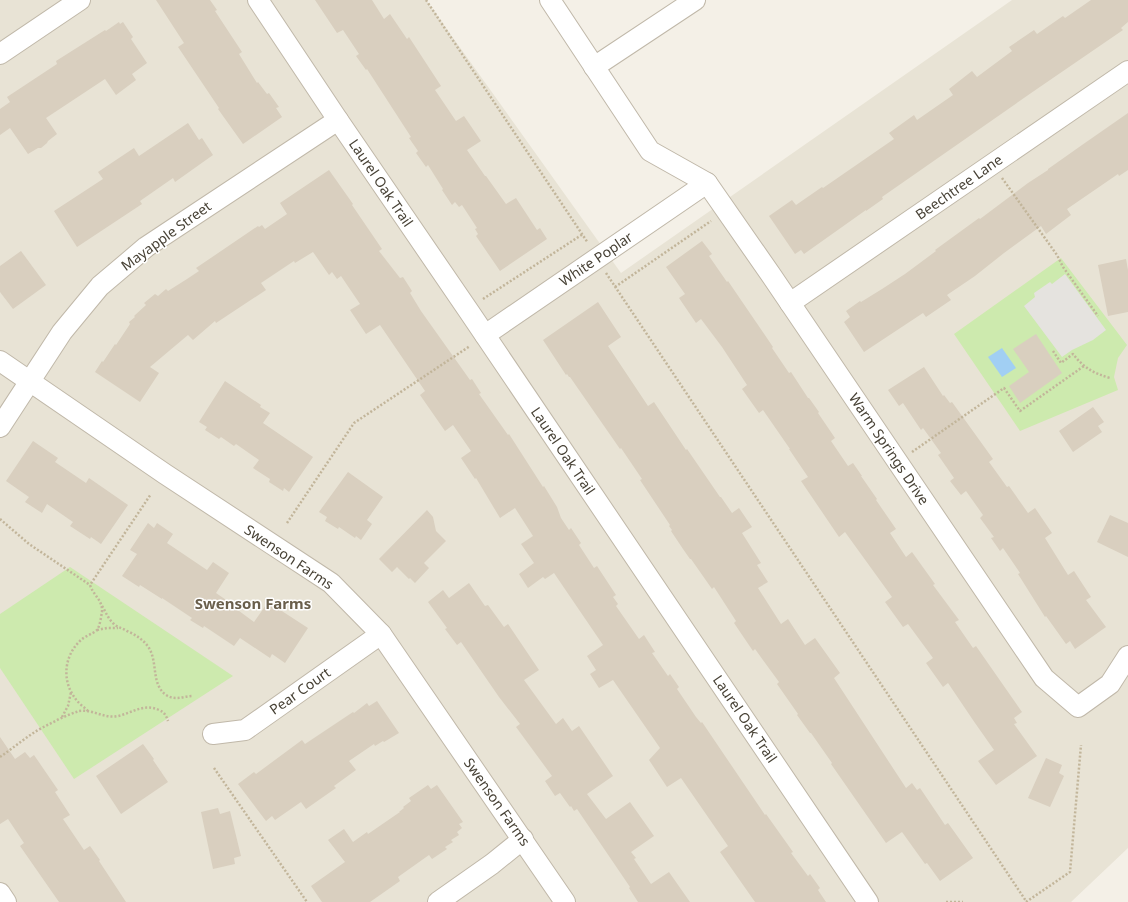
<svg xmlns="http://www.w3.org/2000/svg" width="1128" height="902" font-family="'Noto Sans',sans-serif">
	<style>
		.residential { fill: #e8e3d5 }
		.green { fill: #cdeaae }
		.parking { fill: #e5e3df }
		.water { fill: #a1cff3 }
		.building { fill: #d9cfbf }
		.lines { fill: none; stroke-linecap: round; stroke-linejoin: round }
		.street-casing { stroke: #c0b8a9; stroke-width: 22 }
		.path { stroke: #c2b59a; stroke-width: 2.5; stroke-dasharray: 2 2; stroke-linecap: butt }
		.street { stroke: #fff; stroke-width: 20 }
		.labels { text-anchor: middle; stroke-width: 3; stroke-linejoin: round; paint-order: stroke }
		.street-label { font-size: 14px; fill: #474135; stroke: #fff }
		.neighbourhood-label { font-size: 15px; font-weight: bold; fill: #6a5f4c; stroke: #fff }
	</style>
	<rect width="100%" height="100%" fill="#f4f0e7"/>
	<polygon class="residential" points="0,0 426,0 621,273 1012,0 1128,0 1128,848 1071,902 0,902"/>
	<g class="green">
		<polygon points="1061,258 1127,345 1118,358 1114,377 1118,390 1020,431 954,334"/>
		<polygon points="70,567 233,676 74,779 0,668 0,614"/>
	</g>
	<polygon class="parking" points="1065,274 1106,330 1093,340 1072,350 1062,357 1024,306 1035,297 1034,293 1050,282 1052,284"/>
	<polygon class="water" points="1002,348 1016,368 1002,377 988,357"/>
	<g class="building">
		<polygon points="156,0 210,0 217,10 215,11 242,52 239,54 257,83 258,82 267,94 269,93 279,107 276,108 282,117 243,144 218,109 219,108 178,47 184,43"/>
		<polygon points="315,0 372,0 384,19 390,14 407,39 409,37 441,86 435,90 456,121 464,116 481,141 467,150 485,176 486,176 506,204 516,198 537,230 540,228 547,239 500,271 476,236 478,234 475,229 477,228 462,205 459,207 455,202 452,205 442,190 443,189 428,165 426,167 416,153 418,151 409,138 411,137 367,69 366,70 356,56 359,54 343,30 337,33"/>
		<polygon points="1091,0 1128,0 1128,22 1121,28 1123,30 1034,91 882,197 883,199 866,211 866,210 804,254 801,250 795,254 769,216 792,200 796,205 822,187 823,188 894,139 889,133 914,115 917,120 953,95 949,89 972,71 977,77 1012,51 1009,47 1034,30 1037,34 1063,16 1065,18"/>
		<polygon points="119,22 120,24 123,22 133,37 131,39 147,63 132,74 136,80 116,95 105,79 46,118 57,134 48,141 47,143 41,148 38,148 28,154 10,128 0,135 0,109 10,102 7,97 57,64 56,61 105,30 106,31"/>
		<polygon points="1128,113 1128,170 1119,176 1118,174 1067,209 1071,215 1046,234 1041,226 1004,253 975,276 947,295 951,300 926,317 923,313 864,352 844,322 850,317 846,311 860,301 861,302 882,289 905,274 936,251 935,250 979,218 980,219 1028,183 1048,170 1048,169 1082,145"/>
		<polygon points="188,123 199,140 202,138 213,155 175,182 173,178 140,201 142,204 77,247 54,211 103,179 98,172 134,148 139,156"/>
		<polygon points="329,170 353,204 352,205 382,249 379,251 400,278 403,277 412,291 410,293 421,311 470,380 472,379 481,393 479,394 508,435 509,434 543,487 544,486 557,507 561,518 569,530 571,528 581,543 579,545 594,568 597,566 616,595 613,597 618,604 616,606 639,639 644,635 655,652 652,653 668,676 670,674 679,687 677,689 696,717 701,723 702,722 765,815 766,814 793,852 791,853 808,876 810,874 820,888 818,890 826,902 755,902 720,852 728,846 681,778 667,787 649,760 660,748 613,680 599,688 590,674 596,670 587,656 603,645 554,573 545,579 543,577 528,588 519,574 534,563 521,544 533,536 515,508 500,518 476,478 475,479 461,458 471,451 453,425 445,431 420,395 425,391 380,325 366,334 350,310 360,304 341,276 337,279 332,272 329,275 313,252 295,263 294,261 261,283 266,290 216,323 215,321 193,340 188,335 150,367 159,373 140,402 95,372 102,361 103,362 115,344 116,345 130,324 129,322 135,317 134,316 146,305 144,303 155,294 158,296 166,289 168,291 187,279 199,271 196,268 258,226 259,227 262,225 265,229 287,214 280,203"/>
		<polygon points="702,241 712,254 709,256 727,282 728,281 773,347 772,348 789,373 791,372 808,398 809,398 819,412 818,413 835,438 831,441 848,466 853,463 862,476 861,476 877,499 876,500 896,529 890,533 906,557 912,552 935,584 933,585 959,620 955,622 973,648 976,646 1022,712 1014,718 1017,723 1014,724 1037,756 996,785 978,761 994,750 975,723 948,683 943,687 926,663 933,658 908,624 903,627 885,602 892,597 845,532 839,537 801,481 808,477 789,449 790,449 763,410 759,413 742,389 747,385 722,347 701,319 696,323 679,298 685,294 666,267"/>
		<polygon points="21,251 46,285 13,309 0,292 0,266"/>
		<polygon points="1126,259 1128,270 1128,312 1108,316 1098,265"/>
		<polygon points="598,302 621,337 608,346 648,406 654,402 686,450 687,449 720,497 721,497 732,513 739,508 752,527 742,533 761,563 757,565 768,582 758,588 781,624 788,619 805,645 815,638 840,673 834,678 906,788 912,783 917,790 920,788 945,825 948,823 973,858 940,881 927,863 925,864 902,832 886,843 831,764 832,763 811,733 810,733 797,715 798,714 777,684 779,682 755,649 753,651 734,623 736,621 714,587 712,589 691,559 690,559 683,549 671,531 672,530 669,526 670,525 640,480 642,479 621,448 620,449 570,377 569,377 567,374 566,375 543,340"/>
		<polygon points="1036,334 1062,373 1020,403 1009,386 1029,372 1013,349"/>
		<polygon points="924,367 943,396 944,395 950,403 952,402 993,459 989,462 1007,487 1009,486 1028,513 1035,508 1052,533 1045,538 1068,575 1074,571 1091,597 1086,600 1106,627 1075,649 1070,641 1066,644 1046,616 1045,617 1018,574 1020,573 1003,548 1000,551 991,538 994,537 980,518 983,515 966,491 961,495 950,481 954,478 938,455 941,453 923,428 921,430 903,403 899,406 888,390"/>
		<polygon points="225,381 261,405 260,407 270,413 263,423 313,457 289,492 284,488 283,491 269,482 270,479 253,468 259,460 236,444 234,446 221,437 219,439 205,430 207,427 199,422"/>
		<polygon points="1093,407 1104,422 1098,426 1102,432 1073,452 1059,431"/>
		<polygon points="33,441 58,458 55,462 86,483 89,478 128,505 101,544 91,537 90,539 70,526 73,522 47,504 42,513 25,502 29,497 6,481"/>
		<polygon points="348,472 383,497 367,520 372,524 361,540 356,536 355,538 339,527 338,529 325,521 327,517 319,512"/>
		<polygon points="427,510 433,517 436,531 446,541 424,563 429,568 415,583 410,578 409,579 397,567 392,572 379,559"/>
		<polygon points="1110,515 1128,523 1128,557 1097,542"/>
		<polygon points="148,523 154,528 157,523 173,534 167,543 207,570 213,562 229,573 216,593 232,604 231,605 254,622 268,602 308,628 285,663 272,654 270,658 240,638 234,646 204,626 203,628 190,620 192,618 162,598 162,599 140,585 139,587 122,576 137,554 130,550"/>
		<polygon points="469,583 485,606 488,605 504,627 508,624 539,670 524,680 556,724 563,718 572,731 579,726 613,776 587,794 606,819 630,802 654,836 631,852 636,858 634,859 651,884 669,872 690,902 638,902 629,888 630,887 577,809 574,811 571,806 570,807 560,793 555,796 545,781 552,776 516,727 520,724 499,697 461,642 457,645 445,629 447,628 428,602 443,590 449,598"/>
		<polygon points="377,701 399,733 384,742 383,741 375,746 374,744 349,761 356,770 334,786 336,788 306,809 301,802 275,820 272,816 266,821 238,784 254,772 256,774 302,740 305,744 353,712 354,713 367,703 369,706"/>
		<polygon points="0,737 15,759 25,752 30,758 34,755 58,790 55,792 70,815 63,819 84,850 90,846 100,860 99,861 126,902 59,902 20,846 24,843 8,819 0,824"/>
		<polygon points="143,744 154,759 153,760 168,782 121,814 96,776"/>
		<polygon points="1046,758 1062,765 1059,773 1064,776 1050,807 1028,798"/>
		<polygon points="428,785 431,789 437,785 463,822 459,824 462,828 457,832 459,835 451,840 453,842 445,847 447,849 432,859 429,855 398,877 400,881 370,902 322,902 311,886 345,862 328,840 344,829 353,842 367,832 368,834 400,812 399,812 404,808 403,807 411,801 409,798"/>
		<polygon points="218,808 220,814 230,811 241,856 234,858 235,864 213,869 201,812"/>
	</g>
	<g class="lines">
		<defs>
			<g id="street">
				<polyline points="258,0 338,120 470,313 868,902"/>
				<polyline points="550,0 650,151 707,183 771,275 1044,678 1078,707 1110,684 1128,656"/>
				<polyline points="0,54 80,0"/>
				<polyline points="594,67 695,0"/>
				<polyline points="790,303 1128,71"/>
				<polyline points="485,335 707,183"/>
				<polyline points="0,361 165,474 331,583 381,634 565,902"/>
				<polyline points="0,427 62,332 100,286 146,247 338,120"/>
				<polyline points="213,734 245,730 381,634"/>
				<polyline points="0,893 6,902"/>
				<polyline points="438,902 492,864 523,839"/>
			</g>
		</defs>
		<use href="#street" class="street-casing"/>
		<g class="path">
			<polyline points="426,0 588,243"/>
			<polyline points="1002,178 1057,255 1063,267 1098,316"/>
			<polyline points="606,273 1026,901"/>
			<polyline points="615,287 711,221"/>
			<polyline points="483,299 583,234"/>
			<path d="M1053 351 1061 363 1073 354C1084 368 1093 373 1110 378"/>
			<polyline points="912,452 1004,388 1020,411 1084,366"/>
			<polyline points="0,519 29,544 90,585"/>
			<polyline points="287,523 354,423 470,346"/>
			<path d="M102 606C106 612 108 619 114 624 118 628 123 628 127 631 136 635 144 640 149 648 158 663 151 684 166 695 175 701 184 696 193 696"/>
			<polyline points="97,630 107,628 118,628"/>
			<path d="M88 711C84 707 78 703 75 698 62 681 64 657 79 642 84 636 93 634 97 630 100 626 101 617 102 612 103 600 93 595 90 585L151 494"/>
			<polyline points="62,717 68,706 71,692"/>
			<path d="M0 757C13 748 25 738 38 730 45 726 52 723 59 719 66 716 73 713 79 711 93 709 104 719 118 716 132 713 144 703 159 710 164 712 166 715 168 721"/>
			<polyline points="214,768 307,902"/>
			<polyline points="946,902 963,902"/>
			<polyline points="1026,902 1070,872 1081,745"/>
		</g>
		<use href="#street" class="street"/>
	</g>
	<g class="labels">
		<g class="street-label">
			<text transform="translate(381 183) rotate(56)" y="5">Laurel Oak Trail</text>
			<text transform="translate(959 187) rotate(-35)" y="5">Beechtree Lane</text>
			<text transform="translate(166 236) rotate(-36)" y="5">Mayapple Street</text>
			<text transform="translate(596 259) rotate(-34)" y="5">White Poplar</text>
			<text transform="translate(889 449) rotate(56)" y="5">Warm Springs Drive</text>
			<text transform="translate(563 451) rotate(56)" y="5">Laurel Oak Trail</text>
			<text transform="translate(289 557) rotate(34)" y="5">Swenson Farms</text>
			<text transform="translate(300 691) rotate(-35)" y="5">Pear Court</text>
			<text transform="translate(745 719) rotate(56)" y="5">Laurel Oak Trail</text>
			<text transform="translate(497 802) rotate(55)" y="5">Swenson Farms</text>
		</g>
		<g class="neighbourhood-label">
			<text x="253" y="609">Swenson Farms</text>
		</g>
	</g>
</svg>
